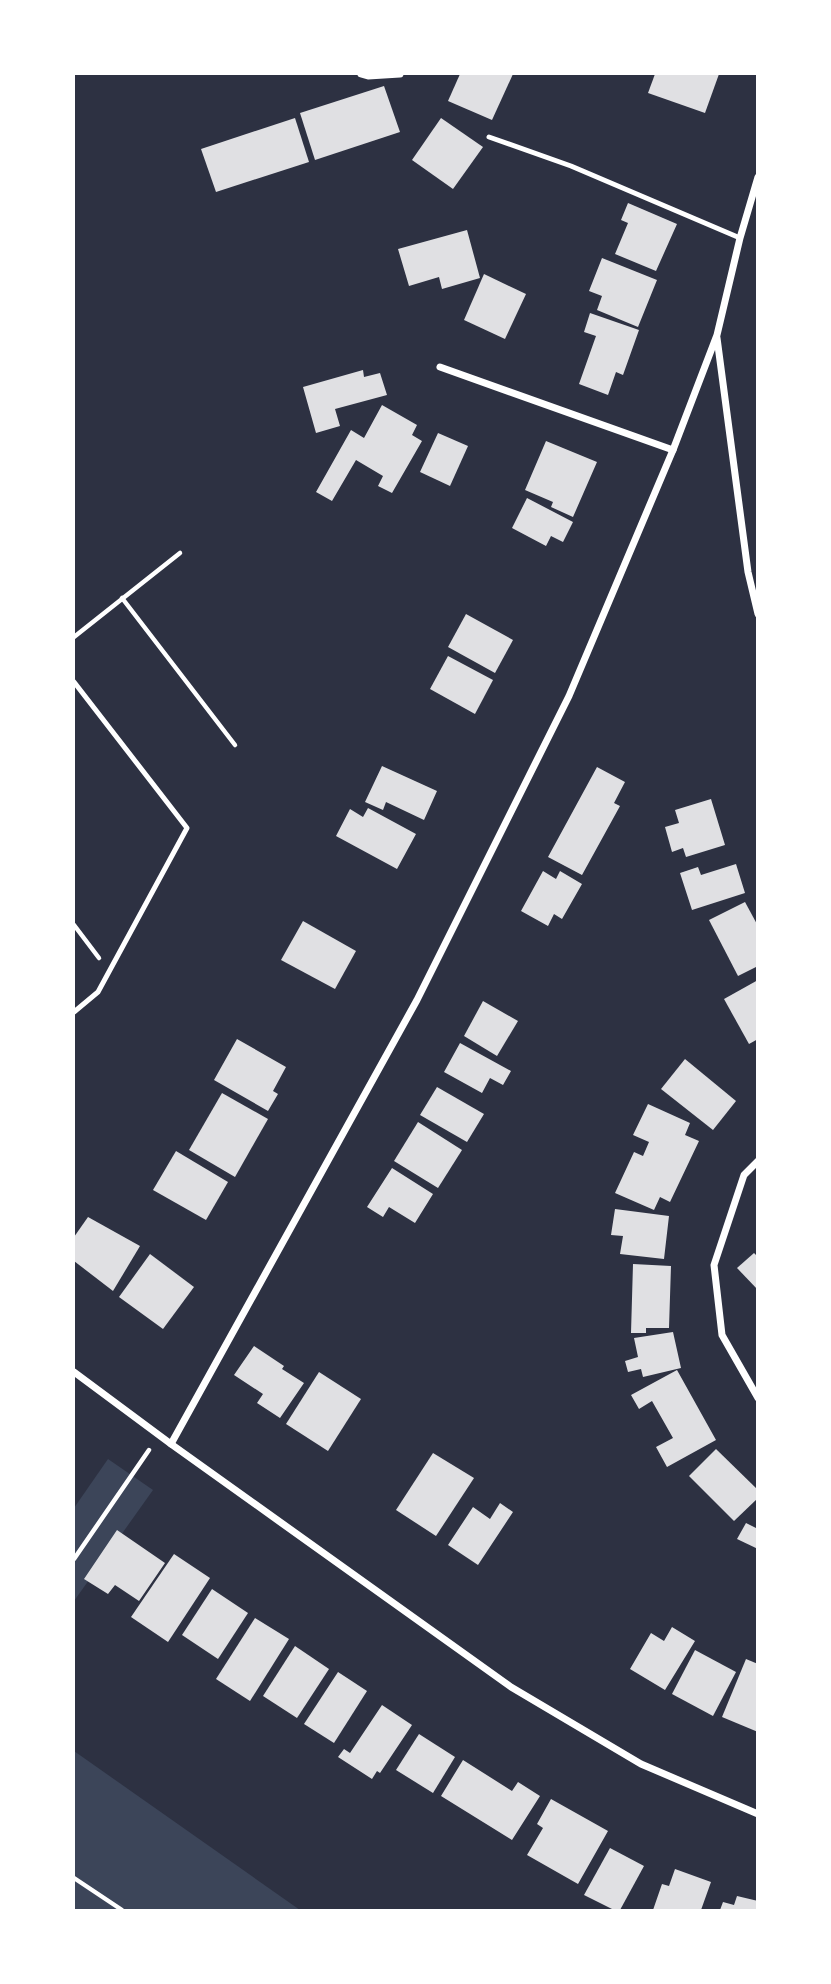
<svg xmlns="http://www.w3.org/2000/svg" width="831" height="1984" font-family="'Exo 2',sans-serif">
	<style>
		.green { fill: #3c4559 }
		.building { fill: #e0e0e3 }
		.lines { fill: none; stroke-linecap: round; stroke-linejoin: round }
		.path { stroke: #fff; stroke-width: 4.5 }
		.service { stroke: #fff; stroke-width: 5 }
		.minor { stroke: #fff; stroke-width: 7 }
	</style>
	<rect width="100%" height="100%" fill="#2d3142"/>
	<g class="green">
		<polygon points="108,1459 153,1490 74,1601 74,1508"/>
		<polygon points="74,1751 300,1910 74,1910"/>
	</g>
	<g class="building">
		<polygon points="460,74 513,74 492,120 448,101"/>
		<polygon points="655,74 719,74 705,113 648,93"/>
		<polygon points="384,86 400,132 315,160 300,113"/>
		<polygon points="295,118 309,162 216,192 201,149"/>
		<polygon points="441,118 483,147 453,189 412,160"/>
		<polygon points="628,203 677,224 656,271 615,254 628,223 621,220"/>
		<polygon points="467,230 480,278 442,289 439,277 409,286 398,249"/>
		<polygon points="602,258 657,280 638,327 597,310 602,296 589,291"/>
		<polygon points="484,274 526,294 505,339 464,320"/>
		<polygon points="590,313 639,330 623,375 616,372 608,395 579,384 596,336 584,332"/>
		<polygon points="363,370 364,377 380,373 387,395 335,409 340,426 316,433 303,387"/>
		<polygon points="382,405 417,425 412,435 422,441 392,493 378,486 383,476 356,460 332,501 316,492 351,430 364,438"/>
		<polygon points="438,433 468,446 450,486 420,472"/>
		<polygon points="546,441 597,462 573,517 551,507 553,502 525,490"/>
		<polygon points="527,498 573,522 563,542 551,536 546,546 512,528"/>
		<polygon points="466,614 513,640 495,673 448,647"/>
		<polygon points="448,656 493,680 475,714 430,689"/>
		<polygon points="382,766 437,791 424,820 386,802 383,810 365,802"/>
		<polygon points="597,767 625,782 614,803 620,806 582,875 548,857"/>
		<polygon points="711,799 725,845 686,857 683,848 672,852 665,827 679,823 675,810"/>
		<polygon points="368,808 416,834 397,869 336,836 350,809 363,817"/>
		<polygon points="736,864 745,893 692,910 680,873 698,867 701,875"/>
		<polygon points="543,871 556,879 560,871 582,884 562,919 554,914 548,926 521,911"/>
		<polygon points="745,902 758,926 758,966 738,976 709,920"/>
		<polygon points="303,921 356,951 335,989 281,960"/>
		<polygon points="758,980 758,1039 749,1044 724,999"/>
		<polygon points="483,1001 518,1021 497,1056 464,1036"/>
		<polygon points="237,1039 286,1067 273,1091 278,1094 268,1111 214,1080"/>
		<polygon points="460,1043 511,1071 503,1085 490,1078 482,1093 444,1072"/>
		<polygon points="685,1059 736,1101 713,1130 661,1089"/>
		<polygon points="437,1087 484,1114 467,1142 420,1115"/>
		<polygon points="222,1093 268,1119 235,1177 189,1150"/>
		<polygon points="648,1104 690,1123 685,1135 699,1141 670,1202 660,1197 654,1210 615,1193 634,1152 643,1156 649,1142 633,1135"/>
		<polygon points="418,1122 462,1150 438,1188 394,1161"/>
		<polygon points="176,1151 228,1182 206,1220 153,1190"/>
		<polygon points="392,1168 433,1194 415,1223 389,1207 383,1217 367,1207"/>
		<polygon points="615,1209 669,1216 664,1259 620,1254 623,1236 611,1235"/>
		<polygon points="88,1217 140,1246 113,1291 74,1261 74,1237"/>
		<polygon points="754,1253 758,1257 758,1290 737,1268"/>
		<polygon points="150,1254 194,1287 163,1329 119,1297"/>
		<polygon points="633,1264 671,1266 669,1328 646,1328 646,1333 631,1333"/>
		<polygon points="673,1332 681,1368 643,1377 641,1369 628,1372 625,1361 638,1357 634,1338"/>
		<polygon points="254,1346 284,1366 282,1369 304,1383 280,1418 257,1403 263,1394 234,1375"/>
		<polygon points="677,1370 716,1440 667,1467 656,1447 673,1438 652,1401 639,1409 631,1395"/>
		<polygon points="319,1372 361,1399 328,1451 286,1424"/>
		<polygon points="716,1449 758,1490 758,1498 734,1521 689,1476"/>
		<polygon points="433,1453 474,1478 436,1536 396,1510"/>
		<polygon points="500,1503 513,1512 478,1565 448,1545 473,1507 490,1519"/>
		<polygon points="746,1523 758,1529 758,1549 737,1539"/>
		<polygon points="117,1530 165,1563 139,1601 115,1585 108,1594 84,1579"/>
		<polygon points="174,1554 210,1578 168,1642 131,1617"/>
		<polygon points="212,1589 248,1613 218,1659 182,1635"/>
		<polygon points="255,1618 289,1639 250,1701 216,1679"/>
		<polygon points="672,1627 695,1641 665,1690 630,1669 651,1633 664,1641"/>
		<polygon points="295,1646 329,1669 297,1718 263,1696"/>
		<polygon points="695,1650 736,1672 713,1716 672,1694"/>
		<polygon points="746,1659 758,1664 758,1732 722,1717"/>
		<polygon points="338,1672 367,1691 334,1743 304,1724"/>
		<polygon points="382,1705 412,1725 380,1773 377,1771 372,1779 338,1757 344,1749 350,1753"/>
		<polygon points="419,1734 455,1757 433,1793 396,1770"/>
		<polygon points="463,1760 512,1791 518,1782 540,1796 512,1840 441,1796"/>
		<polygon points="551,1799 608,1831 578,1884 527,1855 543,1828 537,1824"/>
		<polygon points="610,1848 644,1866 620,1910 614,1910 584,1895"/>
		<polygon points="675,1869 711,1882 701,1910 653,1910 662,1884 669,1886"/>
		<polygon points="737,1896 758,1901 758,1910 720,1910 723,1902 734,1905"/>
	</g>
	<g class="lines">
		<g class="path">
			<polyline points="122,598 235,745"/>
			<polyline points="74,637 180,553"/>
			<polyline points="74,925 99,958"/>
			<polyline points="74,1559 149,1450"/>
			<polyline points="74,1878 122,1910"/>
		</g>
		<g class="service">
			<polyline points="489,137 571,166 740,238"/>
			<polyline points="74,682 187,828 98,992 74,1012"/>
		</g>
		<g class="minor">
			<polyline points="361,74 368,76 400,74"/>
			<polyline points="717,338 748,572 758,614"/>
			<polyline points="440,367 673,450"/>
			<polyline points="758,1161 744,1175 714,1265 722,1335 758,1398"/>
			<polyline points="74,1372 171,1444 511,1687 641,1764 758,1814"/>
			<polyline points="171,1444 417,1000 569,696 673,450 717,335 740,238 758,177"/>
		</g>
	</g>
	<rect width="831" height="1984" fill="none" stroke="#ffffff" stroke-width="150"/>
</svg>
